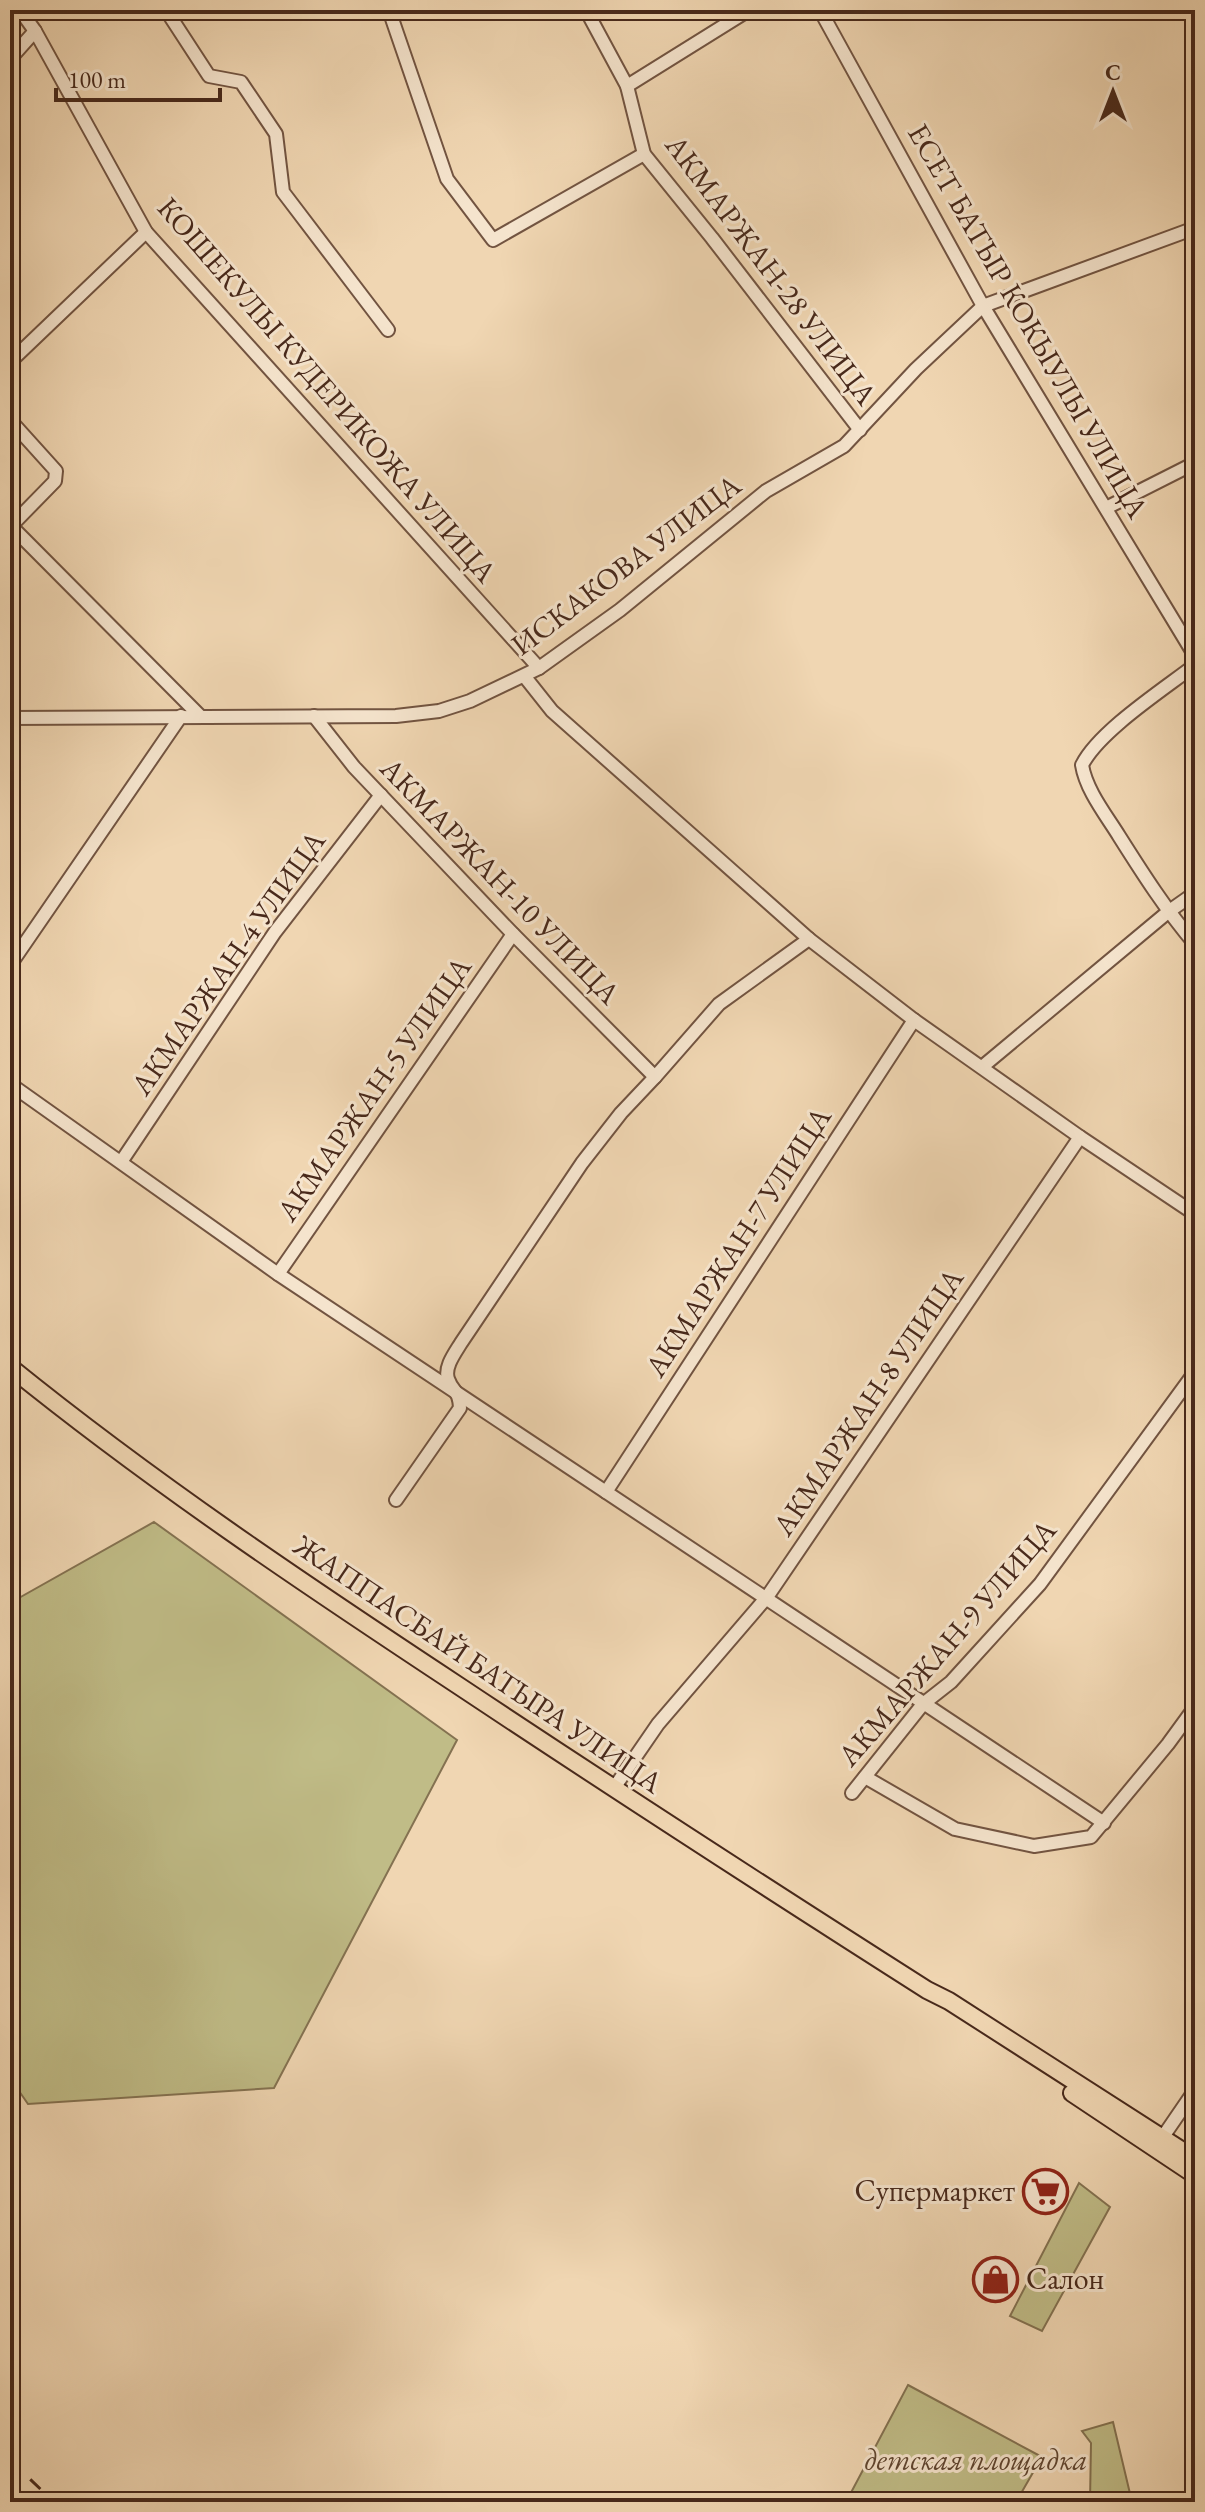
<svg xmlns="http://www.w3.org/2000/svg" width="1205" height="2512" font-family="'EB Garamond',serif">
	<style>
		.green { fill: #c0bc87; stroke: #847251; stroke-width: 2 }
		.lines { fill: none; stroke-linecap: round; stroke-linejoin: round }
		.minor-casing { stroke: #725441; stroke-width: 16 }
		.major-casing { stroke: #48291b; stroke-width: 20 }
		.minor { stroke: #f5e4cd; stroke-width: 12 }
		.major { stroke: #f0d6b2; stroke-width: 16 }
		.rail { stroke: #48291b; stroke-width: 3; stroke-dasharray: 14 14; stroke-linecap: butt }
		.labels { text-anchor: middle; stroke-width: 6; stroke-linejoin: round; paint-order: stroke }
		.street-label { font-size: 30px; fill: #48291b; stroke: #f5e4cd }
		.poi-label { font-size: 30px; fill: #48291b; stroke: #f5e4cd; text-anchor: end }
		.park-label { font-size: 30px; font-style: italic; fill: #604631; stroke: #f5e4cd }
	</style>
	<rect width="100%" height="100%" fill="#f0d6b2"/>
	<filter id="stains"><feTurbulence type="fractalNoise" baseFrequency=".0025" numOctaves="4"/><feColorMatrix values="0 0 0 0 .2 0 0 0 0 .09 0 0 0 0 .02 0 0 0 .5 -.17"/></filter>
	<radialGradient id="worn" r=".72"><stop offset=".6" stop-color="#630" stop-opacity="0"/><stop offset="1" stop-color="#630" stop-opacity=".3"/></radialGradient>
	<g class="green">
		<polygon points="154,1522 457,1740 274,2088 28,2104 10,2078 10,1603"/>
		<polygon points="1079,2183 1110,2207 1042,2331 1010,2316"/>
		<polygon points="908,2385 1042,2457 1016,2502 846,2502"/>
		<polygon points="1113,2422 1132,2502 1090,2502 1091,2443 1082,2431"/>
	</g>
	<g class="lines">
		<defs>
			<g id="minor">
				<polyline points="20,10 35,31 146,232 539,668"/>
				<polyline points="166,10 209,76 241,82 276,134 283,192 388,330"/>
				<polyline points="389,10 447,179 493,240 644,154"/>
				<polyline points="586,10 627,86 644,154 712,238 860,430"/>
				<polyline points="820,10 983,306 1195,656"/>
				<polyline points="10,59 35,31"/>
				<polyline points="627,86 749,10"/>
				<polyline points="10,362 146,232"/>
				<polyline points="10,420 56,471 55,481 11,526"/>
				<polyline points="1106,508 1195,463"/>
				<polyline points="10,525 200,716"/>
				<path d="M1195 665C1164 689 1099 731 1082 765 1086 790 1106 815 1119 836 1143 874 1166 910 1195 944"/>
				<polyline points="525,677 552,711 809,939 914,1020 1080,1137 1195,1214"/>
				<polyline points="314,716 354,767 513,934 655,1077"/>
				<polyline points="10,718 396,716 439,711 470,701 539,668 620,610 766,491 844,446 916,369 983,306 1195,228"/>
				<polyline points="10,965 181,716"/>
				<polyline points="982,1067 1168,912 1195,893"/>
				<polyline points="10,1084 278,1274 1104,1823"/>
				<polyline points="121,1162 275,932 381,795"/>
				<polyline points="278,1274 513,934"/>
				<polyline points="606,1492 914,1020"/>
				<path d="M396 1500 460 1408C459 1389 453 1393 448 1379 444 1367 455 1353 461 1343L582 1163 621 1113 655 1077 719 1004 809 939"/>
				<polyline points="865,1777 955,1829 1034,1846 1091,1837 1168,1744 1195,1707"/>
				<polyline points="614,1788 658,1724 767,1597 1080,1137"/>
				<polyline points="852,1793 923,1704 951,1682 1040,1584 1195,1372"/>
				<polyline points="1158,2144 1195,2090"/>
			</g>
			<g id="major">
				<path d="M10 1367C152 1482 306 1585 459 1686 614 1789 770 1890 927 1990L949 2001 1195 2159"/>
				<polyline points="1072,2093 1195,2175"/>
			</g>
		</defs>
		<use href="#minor" class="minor-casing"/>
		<use href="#major" class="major-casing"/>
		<use href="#minor" class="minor"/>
		<use href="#major" class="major"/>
		<polyline class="rail" points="10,2460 54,2502"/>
	</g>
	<defs>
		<symbol id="supermarket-ring" viewBox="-11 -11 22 22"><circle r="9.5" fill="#f5e4cd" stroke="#8f2418" stroke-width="1.5"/><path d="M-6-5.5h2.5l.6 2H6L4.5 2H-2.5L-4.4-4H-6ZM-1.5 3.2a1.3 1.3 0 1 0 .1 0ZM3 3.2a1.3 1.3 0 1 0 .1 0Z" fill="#8f2418"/></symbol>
		<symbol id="shop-ring" viewBox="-11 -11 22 22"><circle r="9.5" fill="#f5e4cd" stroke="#8f2418" stroke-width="1.5"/><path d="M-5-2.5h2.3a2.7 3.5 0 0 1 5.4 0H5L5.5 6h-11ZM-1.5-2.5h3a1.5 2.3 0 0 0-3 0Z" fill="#8f2418"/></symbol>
	</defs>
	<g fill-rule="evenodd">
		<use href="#supermarket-ring" x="1020" y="2166" width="51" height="51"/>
		<use href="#shop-ring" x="970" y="2254" width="51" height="51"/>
	</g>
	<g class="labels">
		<g class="street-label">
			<text transform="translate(771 270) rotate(53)" y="10">АКМАРЖАН-28 УЛИЦА</text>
			<text transform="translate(1028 321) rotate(60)" y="10">ЕСЕТ БАТЫР КОКЫУЛЫ УЛИЦА</text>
			<text transform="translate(327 390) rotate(49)" y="10">КОШЕКУЛЫ КУДЕРИКОЖА УЛИЦА</text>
			<text transform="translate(626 565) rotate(-37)" y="10">ИСКАКОВА УЛИЦА</text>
			<text transform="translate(500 881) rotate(46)" y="10">АКМАРЖАН-10 УЛИЦА</text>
			<text transform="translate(228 963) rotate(-55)" y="10">АКМАРЖАН-4 УЛИЦА</text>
			<text transform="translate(374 1089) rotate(-55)" y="10">АКМАРЖАН-5 УЛИЦА</text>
			<text transform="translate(738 1242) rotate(-57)" y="10">АКМАРЖАН-7 УЛИЦА</text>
			<text transform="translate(868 1402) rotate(-56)" y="10">АКМАРЖАН-8 УЛИЦА</text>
			<text transform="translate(947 1643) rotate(-49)" y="10">АКМАРЖАН-9 УЛИЦА</text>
			<text transform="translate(478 1664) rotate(34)" y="10">ЖАППАСБАЙ БАТЫРА УЛИЦА</text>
		</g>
		<g class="poi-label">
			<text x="1015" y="2201">Супермаркет</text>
			<text x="1026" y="2289" text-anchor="start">Салон</text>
		</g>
		<g class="park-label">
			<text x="976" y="2470">детская площадка</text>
		</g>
	</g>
	<rect width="1205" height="2512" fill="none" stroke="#f0d6b2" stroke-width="40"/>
	<rect x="12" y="12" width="1181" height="2488" fill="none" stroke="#48291b" stroke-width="4"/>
	<rect x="20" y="20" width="1165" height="2472" fill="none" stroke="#48291b" stroke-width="2"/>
	<g transform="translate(1113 92)" stroke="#f5e4cd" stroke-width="6" paint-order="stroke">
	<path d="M0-6L14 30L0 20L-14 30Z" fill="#48291b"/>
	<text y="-12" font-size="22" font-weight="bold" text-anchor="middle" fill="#48291b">С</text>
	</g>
	<path d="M56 88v12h164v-12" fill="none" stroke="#48291b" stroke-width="4"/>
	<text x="68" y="88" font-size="24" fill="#48291b" stroke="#f5e4cd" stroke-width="6" paint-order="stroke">100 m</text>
	<rect width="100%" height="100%" filter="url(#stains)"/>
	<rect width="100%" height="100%" fill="url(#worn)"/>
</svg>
